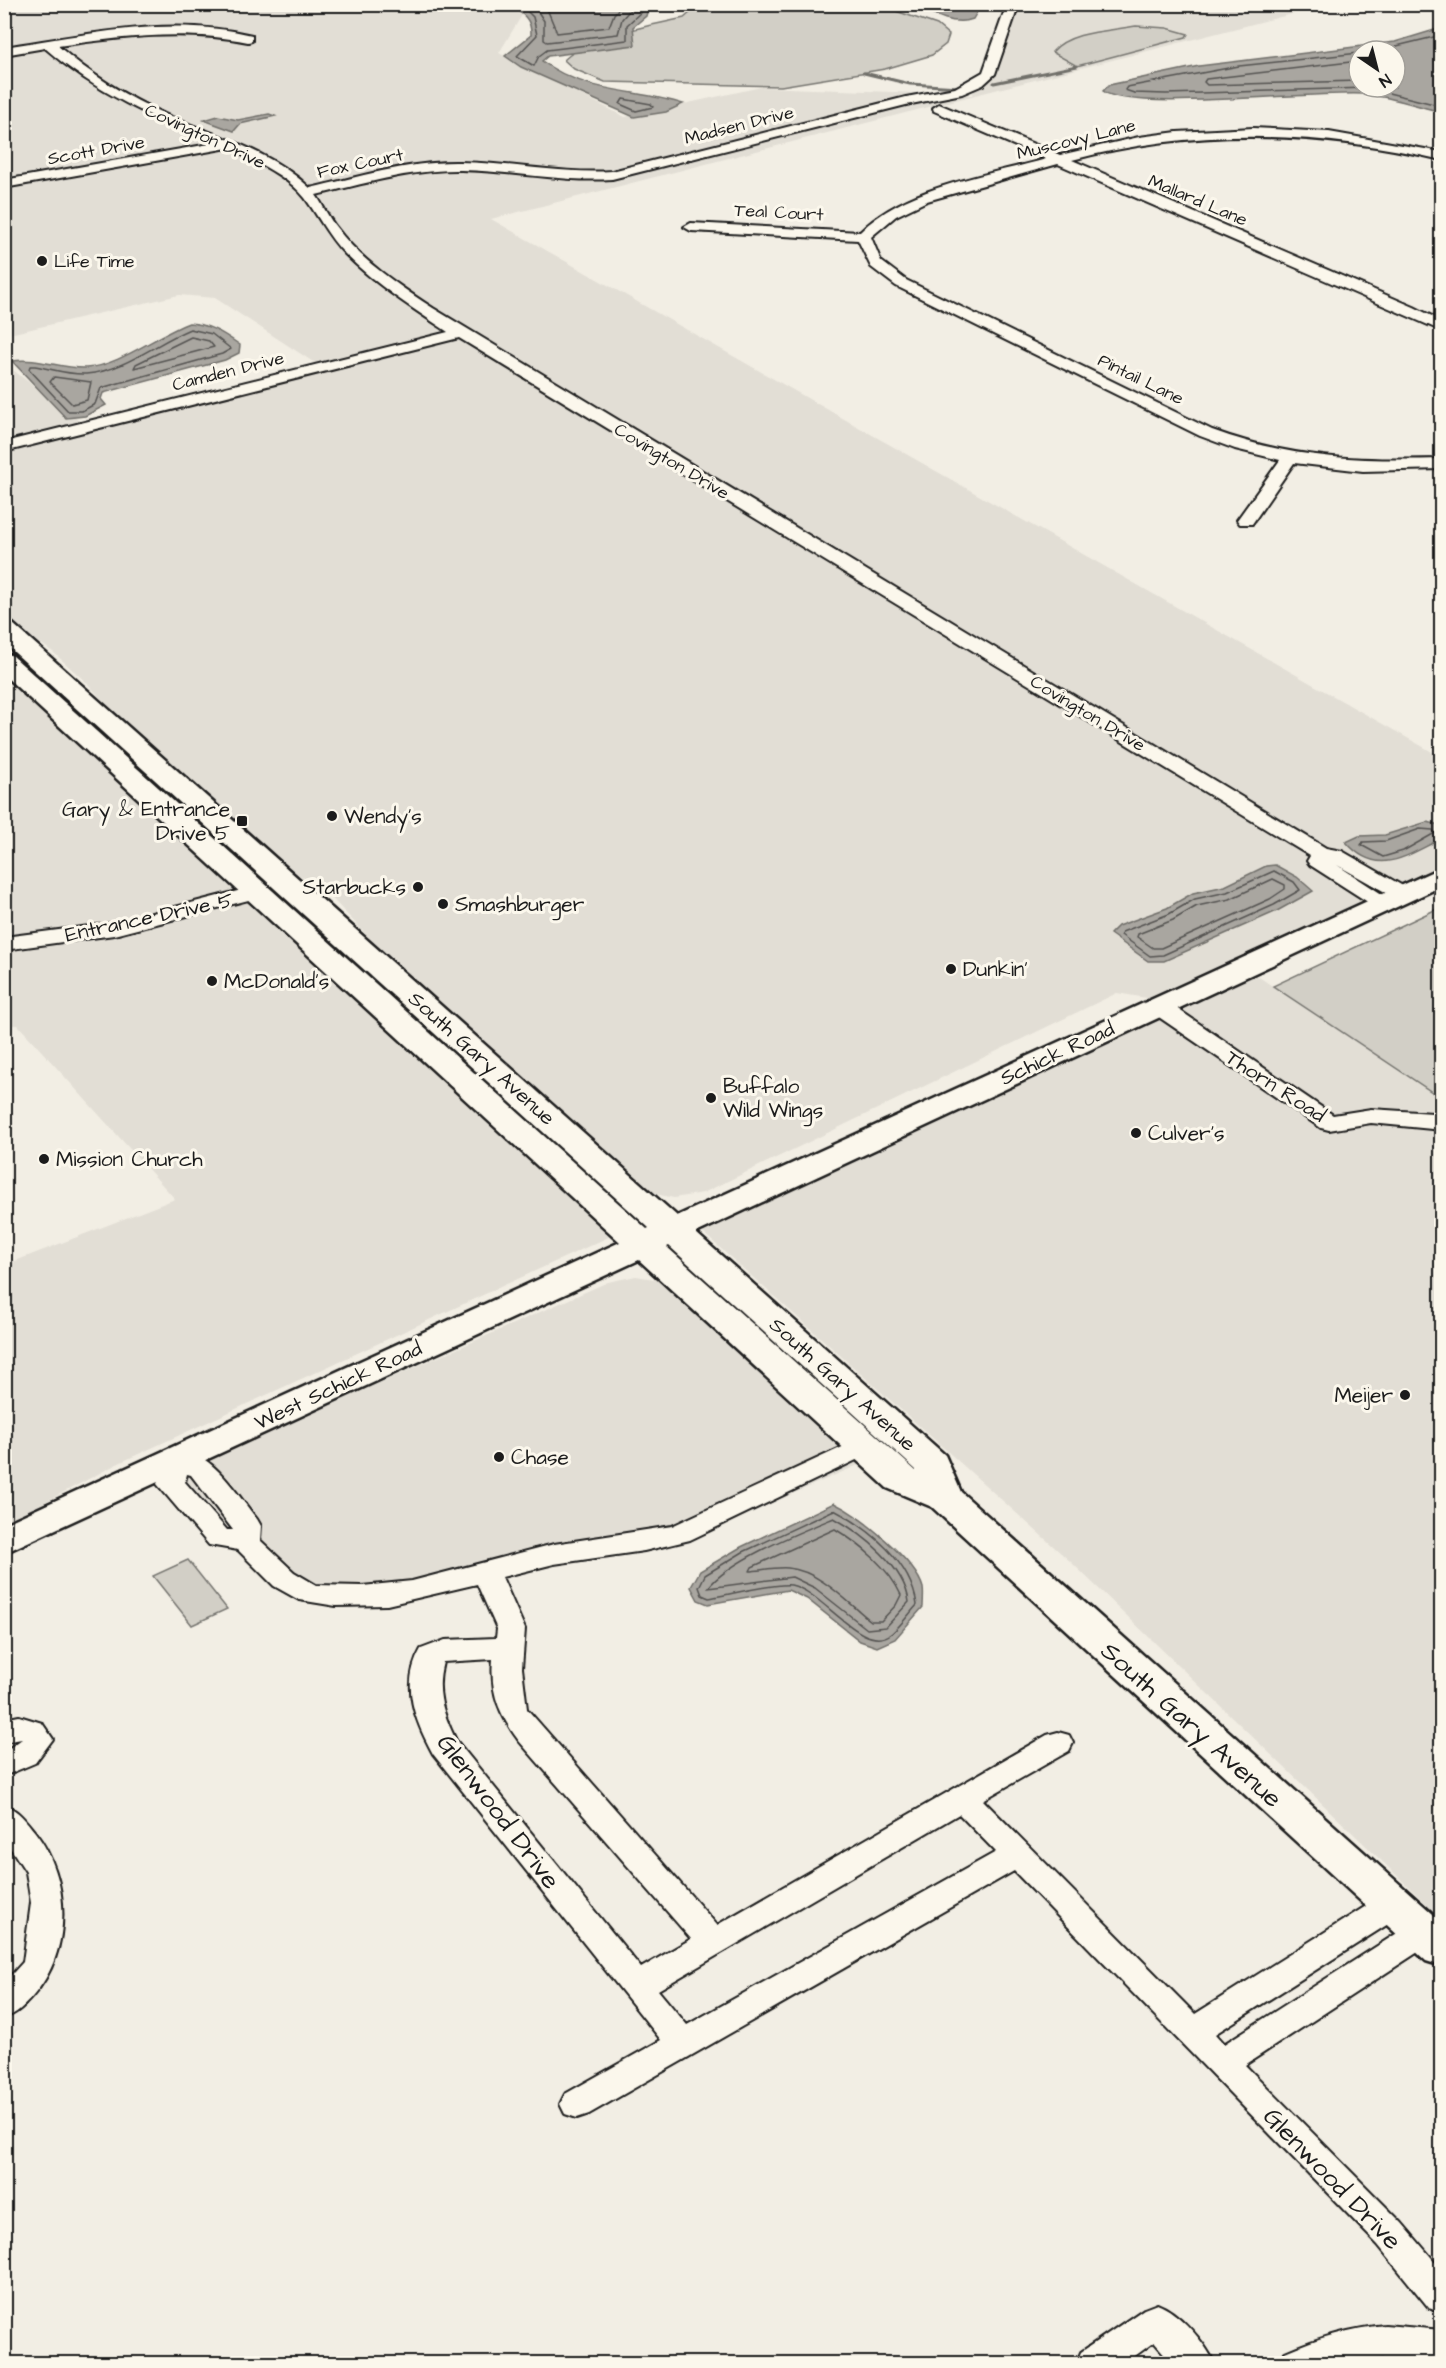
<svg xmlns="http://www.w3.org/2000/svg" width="1446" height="2368" font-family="'Architects Daughter',sans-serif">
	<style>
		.built { fill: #e2ded5 }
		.green { fill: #d2cfc6; stroke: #777671; stroke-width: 1.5 }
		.water { fill: #a9a6a0; stroke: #716f6b; stroke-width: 1.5; fill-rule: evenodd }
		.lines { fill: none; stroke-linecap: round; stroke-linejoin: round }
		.shore { stroke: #545351; stroke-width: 1.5 }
		.stream { stroke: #716f6b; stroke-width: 3 }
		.street-casing { stroke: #1c1c1c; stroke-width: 4 }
		.secondary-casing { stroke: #1c1c1c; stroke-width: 5 }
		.street { fill: #fbf7ec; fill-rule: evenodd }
		.secondary { fill: #fbf7ec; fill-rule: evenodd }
		.poi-dot { fill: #1c1c1c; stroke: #fbf7ec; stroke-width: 2 }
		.labels { text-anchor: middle; stroke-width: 6; stroke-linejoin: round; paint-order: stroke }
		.far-street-label { font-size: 18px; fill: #1c1c1c; stroke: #fbf7ec }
		.far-poi-label { font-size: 18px; fill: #1c1c1c; stroke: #fbf7ec; text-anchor: start }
		.poi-label { font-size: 21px; fill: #1c1c1c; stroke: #fbf7ec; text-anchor: start }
		.street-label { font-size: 21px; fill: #1c1c1c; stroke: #fbf7ec }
		.near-street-label { font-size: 26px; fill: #1c1c1c; stroke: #fbf7ec }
	</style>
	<rect width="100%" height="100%" fill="#f2eee4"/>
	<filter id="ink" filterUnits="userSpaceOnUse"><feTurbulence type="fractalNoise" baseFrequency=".0167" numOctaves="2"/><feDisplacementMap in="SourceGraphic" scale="12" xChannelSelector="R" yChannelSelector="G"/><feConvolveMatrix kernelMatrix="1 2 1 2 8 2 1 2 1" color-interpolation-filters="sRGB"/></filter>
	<g filter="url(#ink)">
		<g class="built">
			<polygon points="5,5 528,5 499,53 625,117 761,87 972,95 1011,5 1327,5 491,219 1441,757 1441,864 1387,893 1158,1000 1117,993 703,1193 674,1198 656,1194 637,1185 409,980 325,891 269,856 127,727 87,683 53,652 5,619 5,450 324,369 215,298 179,295 5,335"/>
			<polygon points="5,364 86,426 5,446"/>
			<polygon points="4,670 613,1235 117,1464 5,1523 5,1265 175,1199 18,1025 5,1025"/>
			<polygon points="1256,975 1441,1099 1441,1918 1071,1562 701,1231"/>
			<polygon points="636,1276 660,1280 675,1289 865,1462 669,1548 579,1556 370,1606 309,1604 251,1566 173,1474 608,1282"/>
		</g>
		<g class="green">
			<path d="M690 5H878L937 25 949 35 946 44 932 55 885 69 781 86 605 82 574 69 564 60C590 35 649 26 684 18L691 12Z"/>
			<path d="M1136 26 1167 28 1188 34 1186 37 1077 66 1052 52C1069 31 1110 31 1136 26Z"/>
			<polygon points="1441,907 1441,1098 1273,986"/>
			<polygon points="188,1560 227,1609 192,1625 153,1576"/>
		</g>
		<g class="water">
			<path d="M508 5H649L646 16 633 27 635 45 548 56 542 61C584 93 635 89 683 104L666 112 634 117 521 67 505 56 531 35C532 18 522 13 508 5Z"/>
			<path d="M919 5 981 4V5L973 19C955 26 934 16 919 5Z"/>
			<path d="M1441 28V112C1417 106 1391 97 1366 94 1318 90 1130 113 1103 91L1109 85 1199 66 1395 42ZM1359 51H1395V87H1359Z"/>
			<polygon points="269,114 275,116 240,124 234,131 204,120 218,116 238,120"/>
			<path d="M189 323C209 324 223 333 240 345L239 353 225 360 103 393 101 399 106 405 85 416 66 418 12 361C38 357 60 369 86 368 119 366 157 335 189 323Z"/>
			<path d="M1427 822 1440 825 1442 835 1439 840C1406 856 1377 878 1346 842L1359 836 1385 835Z"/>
			<polygon points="1275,865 1297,877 1313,891 1277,911 1164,961 1148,961 1110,934 1118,926 1167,908 1193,893 1225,886 1266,866"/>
			<path d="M834 1503C859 1515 916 1561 923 1588 924 1594 923 1601 923 1607L895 1639 877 1647 860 1641 807 1599 788 1590 708 1604 698 1600 691 1587 700 1571 741 1547Z"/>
		</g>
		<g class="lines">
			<g class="shore">
				<polyline points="520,4 533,17 537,35 517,56 534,66 539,56 547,50 627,40 627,25 641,12 643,4"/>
				<polyline points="533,4 544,21 544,40 547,42 618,34 622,19 635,4"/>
				<polyline points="545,4 557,33 609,27 614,14 623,4"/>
				<polyline points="1376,51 1442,35"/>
				<polyline points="1359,53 1239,66 1127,87 1125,90 1134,93 1166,94 1368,88 1442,106"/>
				<polyline points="1359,61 1206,79 1204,82 1207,85 1359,81"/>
				<polygon points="623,99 651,104 653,107 636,111 620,104"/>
				<path d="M190 329 212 334 231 349 222 354 101 388 95 404 82 411H68L29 369 30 366H35C52 369 69 375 86 374 124 371 156 343 190 329Z"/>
				<polygon points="191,337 209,341 214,347 134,368 136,364"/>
				<polygon points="54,377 91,382 87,400 72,404 50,382"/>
				<polygon points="1420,829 1433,830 1435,833 1403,851 1383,857 1361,845 1363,842 1386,841"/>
				<polygon points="1274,871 1294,882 1300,890 1274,905 1163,955 1150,956 1121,935 1122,932 1169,914 1195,899 1227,892"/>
				<polygon points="1273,879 1285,885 1285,889 1270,899 1161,948 1153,948 1137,937 1138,934 1173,920 1197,906 1230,899"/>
				<path d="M834 1510C870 1529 911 1562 917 1605 909 1614 901 1625 892 1633 863 1657 823 1591 791 1585 775 1583 727 1595 709 1598L702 1595 699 1587 705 1575 743 1552Z"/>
				<path d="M834 1518C863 1534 905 1567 909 1602L886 1627 867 1629 815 1588 792 1577 708 1588C729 1560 800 1532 834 1518Z"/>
				<path d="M835 1529C860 1544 889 1568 901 1595L896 1605 881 1621H871C847 1602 820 1571 788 1568 776 1567 762 1570 750 1571L752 1567Z"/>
			</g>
			<g class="stream">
				<polyline points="864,73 910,84 959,87"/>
				<polyline points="994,83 1077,66"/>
			</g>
			<defs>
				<g id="street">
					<path d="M1007 4H1019L995 74 983 85 962 94 906 105 612 179C561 182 512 171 461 170 412 169 363 184 316 195 323 205 328 217 336 227 360 260 398 285 433 308L1326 848 1342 851 1408 889 1411 893 1408 897H1394L1337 865 1388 898 1392 902 1388 906H1374L1310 865 1307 861 1310 856 459 338 4 452V442L448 332C412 308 376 285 345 254 328 237 319 217 305 198 288 176 253 160 228 148L4 188V180L215 143C153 118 96 93 45 48L4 55V47C85 35 171 15 252 35V41L248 42C185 29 121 37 58 46 91 75 127 97 167 115 216 136 270 150 310 188 359 177 409 161 460 162 511 163 561 174 612 171L906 97 955 88 983 72Z"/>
					<path d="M939 104 1060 155 1139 137 1177 132 1253 128 1329 132 1442 152V160C1318 131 1195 127 1072 160L1414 307 1442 321V331L1058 164 927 201 896 216 871 237 881 261 906 280 1212 430C1292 459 1357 461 1442 459V469L1363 471 1294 463 1252 524H1240L1237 520 1280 460 1235 449 1200 436 896 286 871 267 858 240 691 231 684 227 691 223 860 232C906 186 986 176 1046 159L934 111 933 108Z"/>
					<polygon points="257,886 264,888 267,892 264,896 114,935 4,950 4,937 113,923"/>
					<polygon points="1158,999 1166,1001 1333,1115 1371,1109 1433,1113 1442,1115 1442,1130 1371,1123 1329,1130 1321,1128 1150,1011 1147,1006 1150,1001"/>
					<path d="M864 1437 873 1440 877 1446 873 1452 690 1540 644 1551 554 1564 502 1577 525 1629 522 1668 527 1709 717 1925 1047 1735 1058 1732 1069 1735 1073 1743 1069 1751 983 1800 1195 2014 1382 1896 1393 1893 1404 1896 1409 1905 1404 1914 1215 2034 1224 2044 1413 1923 1424 1919 1435 1923 1440 1932 1435 1941 1245 2065 1402 2223 1442 2270V2313L1429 2308 1378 2245 1014 1871 589 2114 577 2118 565 2114 560 2104 565 2094 661 2040 433 1754C415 1721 400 1685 421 1649L445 1640 496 1638 497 1629 477 1584 387 1605 336 1606 299 1600 274 1586 238 1550 209 1545 157 1484 169 1453C208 1442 236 1494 257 1519L261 1526 260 1540 294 1572 316 1585 362 1586 412 1581 554 1544 672 1526ZM187 1474 191 1475 233 1530H227L185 1482ZM493 1659C490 1693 499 1714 519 1741L691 1939 641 1968 456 1740C443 1714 435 1691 443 1662ZM959 1814 996 1852 687 2025 658 1990Z"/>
					<polygon points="19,1716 42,1723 53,1739 35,1763 4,1776 4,1752 22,1739 4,1742 4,1719"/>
					<path d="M4 1805C19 1810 26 1821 35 1832 71 1878 73 1951 33 1996 24 2006 17 2014 4 2018V1983L23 1962 31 1903 26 1872 4 1838Z"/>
					<path d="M1157 2304C1179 2312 1205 2342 1215 2364H1173L1154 2342 1124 2364H1076L1081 2352 1144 2309Z"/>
					<path d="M1385 2325 1442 2330V2362L1385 2358 1344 2364H1280L1285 2352C1318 2338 1350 2328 1385 2325Z"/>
				</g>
				<path id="secondary" d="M4 622 13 624 677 1216 1442 867V886L696 1233 945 1455 961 1492 1442 1922V1966L1426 1961 932 1507 887 1488 639 1260 4 1553V1524L620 1242 4 675V653L13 656 647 1229 649 1228 4 643ZM669 1246 916 1470V1471L667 1247Z"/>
			</defs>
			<use href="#street" class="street-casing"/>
			<use href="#secondary" class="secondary-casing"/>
			<use href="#street" class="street"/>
			<use href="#secondary" class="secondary"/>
		</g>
	</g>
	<g class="poi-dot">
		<circle cx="42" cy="261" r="6"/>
		<circle cx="332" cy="816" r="6"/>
		<rect x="236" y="815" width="12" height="12" rx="3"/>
		<circle cx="418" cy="887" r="6"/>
		<circle cx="443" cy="904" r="6"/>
		<circle cx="951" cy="969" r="6"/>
		<circle cx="212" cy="981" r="6"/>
		<circle cx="711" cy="1098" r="6"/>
		<circle cx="1136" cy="1133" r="6"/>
		<circle cx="44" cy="1159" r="6"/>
		<circle cx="1405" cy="1395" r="6"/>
		<circle cx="499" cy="1457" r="6"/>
	</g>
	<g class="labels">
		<g class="far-street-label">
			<text transform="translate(739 125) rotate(-14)" y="6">Madsen Drive</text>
			<text transform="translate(205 136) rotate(25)" y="6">Covington Drive</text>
			<text transform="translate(1076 139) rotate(-14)" y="6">Muscovy Lane</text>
			<text transform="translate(96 150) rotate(-10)" y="6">Scott Drive</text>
			<text transform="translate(360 163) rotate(-12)" y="6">Fox Court</text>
			<text transform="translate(1198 200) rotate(23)" y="6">Mallard Lane</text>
			<text transform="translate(779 212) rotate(3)" y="6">Teal Court</text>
			<text transform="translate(228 371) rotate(-14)" y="6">Camden Drive</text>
			<text transform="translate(1141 379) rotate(26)" y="6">Pintail Lane</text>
			<text transform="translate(672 461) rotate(31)" y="6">Covington Drive</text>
			<text transform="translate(1088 713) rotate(31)" y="6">Covington Drive</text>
		</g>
		<g class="far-poi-label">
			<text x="54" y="267">Life Time</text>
		</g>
		<g class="poi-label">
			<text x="230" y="816" text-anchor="end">Gary &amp; Entrance<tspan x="230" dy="24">Drive 5</tspan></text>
			<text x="344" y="823">Wendy's</text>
			<text x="406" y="894" text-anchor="end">Starbucks</text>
			<text x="455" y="911">Smashburger</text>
			<text x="963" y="976">Dunkin'</text>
			<text x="224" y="988">McDonald's</text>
			<text x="723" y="1093">Buffalo<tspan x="723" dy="24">Wild Wings</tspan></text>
			<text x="1148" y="1140">Culver's</text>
			<text x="56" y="1166">Mission Church</text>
			<text x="1393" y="1402" text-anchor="end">Meijer</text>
			<text x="511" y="1464">Chase</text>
		</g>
		<g class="street-label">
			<text transform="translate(149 917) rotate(-12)" y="7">Entrance Drive 5</text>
			<text transform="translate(1057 1053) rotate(-25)" y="7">Schick Road</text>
			<text transform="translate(482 1058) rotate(42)" y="7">South Gary Avenue</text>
			<text transform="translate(1276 1086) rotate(33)" y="7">Thorn Road</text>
			<text transform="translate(843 1384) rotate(42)" y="7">South Gary Avenue</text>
			<text transform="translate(338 1385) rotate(-25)" y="7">West Schick Road</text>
		</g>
		<g class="near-street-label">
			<text transform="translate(1192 1724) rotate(42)" y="9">South Gary Avenue</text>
			<text transform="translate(499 1811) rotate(53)" y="9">Glenwood Drive</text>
			<text transform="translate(1333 2178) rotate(46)" y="9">Glenwood Drive</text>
		</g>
	</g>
	<rect width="1446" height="2368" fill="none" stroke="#fbf7ec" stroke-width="24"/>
	<rect x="12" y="12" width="1422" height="2344" fill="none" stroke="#1c1c1c" stroke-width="2" filter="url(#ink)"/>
	<g transform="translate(1377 69) rotate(145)"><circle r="28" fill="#fbf7ec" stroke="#a29f99" stroke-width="1.5"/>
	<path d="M0-4.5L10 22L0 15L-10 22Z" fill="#1c1c1c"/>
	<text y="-9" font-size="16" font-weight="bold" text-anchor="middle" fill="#1c1c1c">N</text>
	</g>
</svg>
